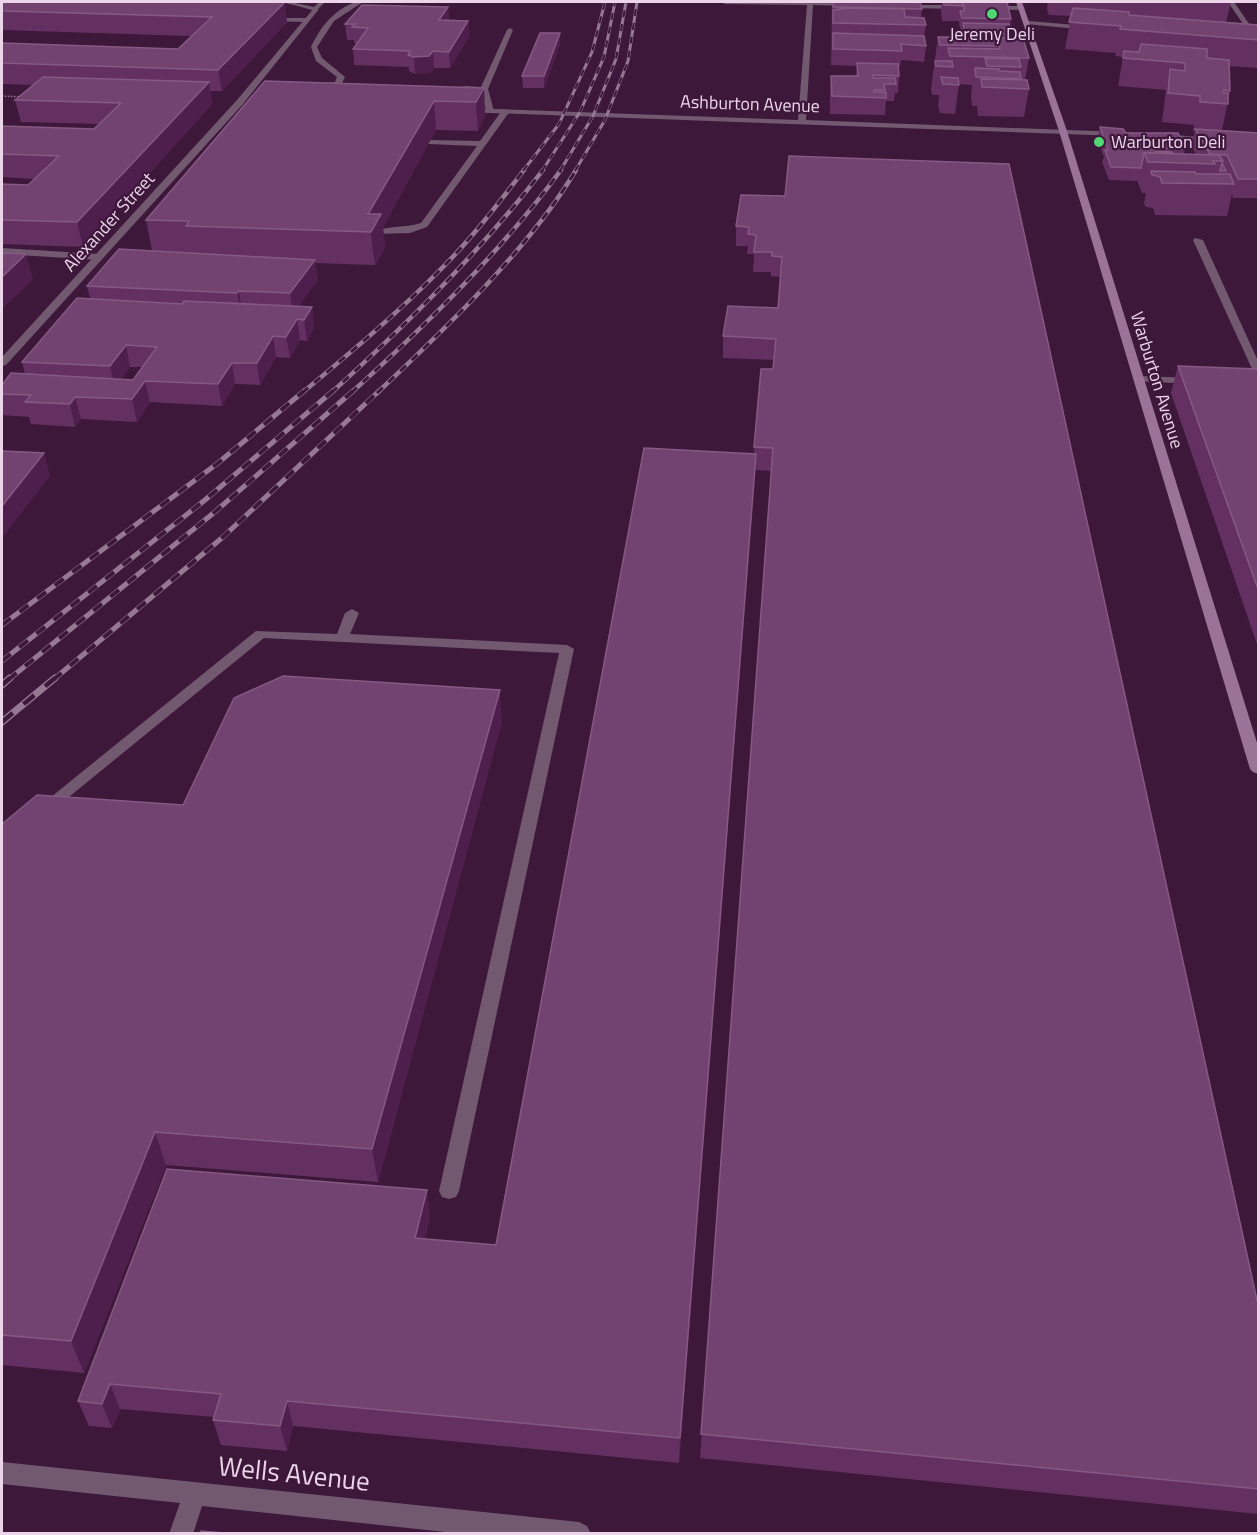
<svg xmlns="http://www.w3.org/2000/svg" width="1260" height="1535" font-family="'Titillium Web',sans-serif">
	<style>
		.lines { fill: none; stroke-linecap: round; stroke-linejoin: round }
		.path { stroke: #957692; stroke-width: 1.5; stroke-dasharray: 1.5 1.5; stroke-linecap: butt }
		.lane { fill: #725970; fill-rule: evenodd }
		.street { fill: #725970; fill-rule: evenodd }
		.secondary { fill: #9b7398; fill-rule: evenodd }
		.rail-far3-casing { stroke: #977894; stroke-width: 3 }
		.rail-far2-casing { stroke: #977894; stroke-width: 4.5 }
		.rail-far1-casing { stroke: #977894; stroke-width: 5 }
		.rail-casing { stroke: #977894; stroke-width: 7 }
		.rail-far3 { stroke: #3d183b; stroke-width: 2; stroke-dasharray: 7; stroke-linecap: butt }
		.rail-far2 { stroke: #3d183b; stroke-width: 3; stroke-dasharray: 8; stroke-linecap: butt }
		.rail-far1 { stroke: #3d183b; stroke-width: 4; stroke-dasharray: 11; stroke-linecap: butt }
		.rail { stroke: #3d183b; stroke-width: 4.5; stroke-dasharray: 14; stroke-linecap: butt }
		.wall { fill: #633061; fill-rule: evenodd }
		.shaded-wall { fill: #4e1f4c }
		.building { fill: #724270; stroke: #855983; stroke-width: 1.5 }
		.poi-dot { fill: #51d674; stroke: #3d183b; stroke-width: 2 }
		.labels { text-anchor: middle; stroke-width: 4.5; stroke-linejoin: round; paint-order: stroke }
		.far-poi-label { font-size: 18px; fill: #ecd4e9; stroke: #3d183b }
		.far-street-label { font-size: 18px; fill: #ecd4e9; stroke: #3d183b }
		.near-street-label { font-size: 27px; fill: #ecd4e9; stroke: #3d183b }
	</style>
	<rect width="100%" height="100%" fill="#3d183b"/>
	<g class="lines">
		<polyline class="path" points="2,96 22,97"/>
		<g class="lane">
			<polygon points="282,2 291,2 314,7 319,2 325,2 316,11"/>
			<polygon points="1228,2 1234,2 1256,34 1254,39 1258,40 1258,44 1245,40 1250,34"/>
			<polygon points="266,18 307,18 310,20 307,22 268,21"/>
			<polygon points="510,28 513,30 488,89 494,111 487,113 481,91 461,88 465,86 481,87 507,30"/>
			<path d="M503 109 510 111 427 227 410 233 377 234 375 232C387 225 407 228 421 223L477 146 429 144H426V140L480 141Z"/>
			<polygon points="1195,238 1203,240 1258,361 1258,374 1253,371 1193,240"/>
			<polygon points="2,248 99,254 104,257 99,260 2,254"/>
			<polygon points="352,609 359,613 350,634 567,645 574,649 459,1191 456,1197 449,1199 442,1197 439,1191 559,653 264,638 48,814 38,814 35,810 256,631 337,634 345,613"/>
		</g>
		<g class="street">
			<path d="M355 2H363L334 21 317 47 322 58 345 77 341 85 315 90V86L335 82 337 77 316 61 311 47C320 27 334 10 355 2Z"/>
			<polygon points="722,2 853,3 851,6 813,5 806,120 1119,132 1123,134 1119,136 465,112 461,110 465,108 798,120 807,5 725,4"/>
			<polygon points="900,5 962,5 965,7 962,9 902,8"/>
			<polygon points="989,6 1022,6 1025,8 1022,10 987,9"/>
			<polygon points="314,8 319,9 243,104 6,365 2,366 2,357 237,100"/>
			<polygon points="1028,21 1088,26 1091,28 1088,30 1026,24"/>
			<polygon points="1161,134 1212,138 1216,140 1212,142 1158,138 1157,136"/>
			<polygon points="1140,376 1193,378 1198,381 1193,384 1136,381 1135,379"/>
			<polygon points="2,1462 579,1522 587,1526 591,1534 464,1534 202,1506 193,1534 169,1534 180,1503 2,1484"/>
		</g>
		<polygon class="secondary" points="1016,2 1022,2 1067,131 1258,746 1258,774 1253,772 1250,769 1059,131"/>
		<defs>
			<g id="rail-far3">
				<polyline points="523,171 559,124 592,52 605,2"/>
				<polyline points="542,171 580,112 604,57 615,2"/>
				<polyline points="560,171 593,116 616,59 626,2"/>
				<polyline points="575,171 605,120 628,61 637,2"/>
			</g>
			<g id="rail-far2">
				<path d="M302 393C350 353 398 313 442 268 472 238 498 204 524 170"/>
				<path d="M331 393C408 323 480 252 543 170"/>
				<path d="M351 393C427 324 500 253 561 170"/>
				<path d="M377 393C444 330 529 249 576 170"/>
			</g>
			<g id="rail-far1">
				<polyline points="2,625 218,463 304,391"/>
				<polyline points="2,661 205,500 333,391"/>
				<polyline points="8,680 216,511 353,391"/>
				<polyline points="53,680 223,537 379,391"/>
			</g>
			<g id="rail">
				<polyline points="2,685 10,678"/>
				<polyline points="2,722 55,678"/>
			</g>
		</defs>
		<use href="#rail-far3" class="rail-far3-casing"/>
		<use href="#rail-far2" class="rail-far2-casing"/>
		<use href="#rail-far1" class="rail-far1-casing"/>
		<use href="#rail" class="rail-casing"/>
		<use href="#rail-far3" class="rail-far3"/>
		<use href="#rail-far2" class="rail-far2"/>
		<use href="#rail-far1" class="rail-far1"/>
		<use href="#rail" class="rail"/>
	</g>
	<g class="wall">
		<polygon points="2,2 287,22 222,91 210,91 212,104 83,247 2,244 2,184 28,185 35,179 2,177 2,126 94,129 99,124 21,122 15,100 33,85 2,84 2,43 178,49 191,36 2,30"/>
		<polygon points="832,2 920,2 922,9 921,18 926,25 924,36 926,46 924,62 901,60 900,67 898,67 899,76 898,93 895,93 894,101 886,101 885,115 830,114 830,93 831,76 856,76 857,66 831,65"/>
		<polygon points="942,2 982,2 1011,19 1009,38 1029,58 1025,80 1029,89 1024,117 978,116 977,106 972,106 971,96 972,85 959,84 955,114 940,113 938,106 939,95 932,95 931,89 938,37 961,37 962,29 960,29 959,21 942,21 941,11"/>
		<polygon points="1048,2 1231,2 1226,22 1258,25 1258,68 1229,66 1230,91 1222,130 1258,133 1258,198 1233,198 1232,194 1227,216 1155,215 1153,208 1146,207 1144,203 1146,193 1142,193 1138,183 1138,181 1109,180 1102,162 1104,157 1097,140 1100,127 1126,133 1185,149 1184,154 1196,154 1191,146 1195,131 1193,131 1194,125 1162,122 1166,90 1118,86 1123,57 1115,56 1116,53 1065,49 1071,16 1049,15 1047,9"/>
		<polygon points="448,7 449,20 468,21 469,37 450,68 434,68 430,73 415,74 409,71 409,67 354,65 353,49 357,44 354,43 354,40 347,40 345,24"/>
		<polygon points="560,33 560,44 544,88 523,88 522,76"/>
		<path d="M265 81 484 88 485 116 478 131 436 130 383 227 385 247 375 265 315 263 318 280 298 306 312 307 314 328 307 341 300 340 290 358 276 357 260 385 235 384 222 406 150 402 137 422 81 419 75 427 31 424 29 417 2 415V385L25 374 22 362 90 298 87 286 152 251 146 220ZM130 367H142L133 380 121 379Z"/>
		<polygon points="785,196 1258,1305 1258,1514 700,1458 772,471 755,470 679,1463 293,1426 287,1451 221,1445 213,1420 214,1417 120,1409 112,1428 89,1426 78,1401 430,1216 425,1239 496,1245 754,453 761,369 773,369 774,360 723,358 723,336 778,308 780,277 771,276 771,272 753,272 754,254 747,254 748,246 736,246 736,226"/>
		<polygon points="1178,366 1258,369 1258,647 1171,393"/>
		<polygon points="502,721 378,1182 166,1165 84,1373 2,1365 2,824 183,805"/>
	</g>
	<g class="shaded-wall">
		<polygon points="285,2 287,22 222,91 218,70"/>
		<polygon points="448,7 449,22 439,20"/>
		<polygon points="468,21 469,37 450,68 449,52"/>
		<polygon points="560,33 560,44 544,88 544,76"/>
		<polygon points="433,51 434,68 430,73 415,74 414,57"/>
		<polygon points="209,82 212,104 83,247 77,222"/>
		<polygon points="484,88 485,116 478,131 476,102"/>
		<polygon points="434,101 436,130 383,227 385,247 375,265 368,214"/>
		<polygon points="26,254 33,280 2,309 2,277"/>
		<polygon points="315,260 318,280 293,314 290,293"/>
		<polygon points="239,291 242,311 241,313 237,293"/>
		<polygon points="312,307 314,328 307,341 304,320"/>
		<polygon points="297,319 300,340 290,358 286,337"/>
		<polygon points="273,336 276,357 260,385 257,363"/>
		<polygon points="126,345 130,367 115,388 110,366"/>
		<polygon points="232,363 235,384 222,406 218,384"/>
		<polygon points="145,381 150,402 137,422 132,399"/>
		<polygon points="75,397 81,419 75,427 70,404"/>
		<polygon points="44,453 50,476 2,538 2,506"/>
		<polygon points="756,454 755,476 679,1463 680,1438"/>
		<polygon points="500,690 502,721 378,1182 372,1149"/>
		<polygon points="155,1132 166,1165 84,1373 71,1341"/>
		<polygon points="427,1190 430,1216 419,1263 415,1238"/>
		<polygon points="110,1384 120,1409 112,1428 102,1404"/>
		<polygon points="287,1401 293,1426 287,1451 280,1426"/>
	</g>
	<g class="building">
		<polygon points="2,2 285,2 218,70 2,63 2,43 178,49 212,17 2,11"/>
		<polygon points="833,2 920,2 922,9 833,7"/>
		<polygon points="944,2 962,2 964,6 944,5"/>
		<polygon points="962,2 1007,2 1011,19 962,18 960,11 964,11 964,6"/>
		<polygon points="362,5 448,7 439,20 468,21 449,52 433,51 429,56 414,57 408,55 410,51 353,49 368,28 352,27 355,24 345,24"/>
		<polygon points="847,8 904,9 905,17 924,18 926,25 833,23 833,10"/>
		<polygon points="1073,8 1129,12 1129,15 1258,25 1258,40 1120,29 1121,26 1069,22"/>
		<polygon points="963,23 1009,24 1011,30 1003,29 1004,34 965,33"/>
		<polygon points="540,33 560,33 544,76 522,76"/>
		<polygon points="833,33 924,36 926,46 901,44 902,51 833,49"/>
		<polygon points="938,37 1023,38 1029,58 950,56 948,48 1000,49 999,46 940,45"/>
		<polygon points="1141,44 1207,49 1207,58 1229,60 1230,91 1224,90 1224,93 1228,93 1228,104 1200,102 1200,96 1168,93 1170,69 1185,71 1185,63 1123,58 1124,51 1139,52"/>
		<polygon points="985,58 1019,59 1021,67 987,66"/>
		<polygon points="935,61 952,61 953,67 936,66"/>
		<polygon points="857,63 898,64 899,76 873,75 873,78 895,78 896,84 884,84 885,90 874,90 874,92 886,92 886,98 832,96 831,76 858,76"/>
		<polygon points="975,68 999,69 1000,71 1020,72 1021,79 976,77"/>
		<polygon points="43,77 209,82 77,222 2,220 2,184 28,185 59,156 2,154 2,126 94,129 121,103 15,100"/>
		<polygon points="941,77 958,78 959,85 943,84"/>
		<polygon points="981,79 1027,80 1029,89 982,87"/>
		<polygon points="265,81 484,88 476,102 434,101 368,214 381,214 371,232 186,226 189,221 146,220"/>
		<polygon points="1100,127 1123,129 1126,133 1178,133 1185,149 1153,148 1155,151 1172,152 1173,153 1144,153 1141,168 1111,167 1105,150 1108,150"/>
		<polygon points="1195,129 1258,133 1258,179 1238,179 1227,155 1210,154"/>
		<polygon points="1144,153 1219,155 1223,161 1213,161 1215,164 1148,162"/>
		<polygon points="789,156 1009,164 1258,1305 1258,1489 701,1434 773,448 754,447 761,369 773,369 776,339 723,336 728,306 778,308 782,257 772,256 772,252 754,252 756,235 748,234 749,227 736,226 741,195 785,196"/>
		<polygon points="1222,163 1226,171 1220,171"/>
		<polygon points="1151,171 1195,172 1196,174 1230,174 1234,184 1162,183 1160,177 1152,175"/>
		<polygon points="119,249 315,260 290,293 239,291 237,293 87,286"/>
		<polygon points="2,253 26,254 2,277"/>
		<polygon points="77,298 182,304 184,301 312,307 304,320 297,319 286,337 273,336 257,363 232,363 218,384 145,381 132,399 75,397 70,404 25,402 31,395 2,394 2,385 11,373 133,380 157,347 126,345 110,366 22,362"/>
		<polygon points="1178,366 1258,369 1258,589"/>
		<polygon points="644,448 756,454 680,1438 287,1401 280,1426 213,1420 221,1394 110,1384 102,1404 78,1401 167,1169 427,1190 415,1238 496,1245"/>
		<polygon points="2,451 44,453 2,506"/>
		<polygon points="283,676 500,690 372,1149 155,1132 71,1341 2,1335 2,824 37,795 183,805 234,698"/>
		<polygon points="201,1531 224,1533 200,1533"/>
	</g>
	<g class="poi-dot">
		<circle cx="992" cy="14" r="6"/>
		<circle cx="1099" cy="142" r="6"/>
	</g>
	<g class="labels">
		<g class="far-poi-label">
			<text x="992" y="40">Jeremy Deli</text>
			<text x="1111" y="148" text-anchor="start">Warburton Deli</text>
		</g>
		<g class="far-street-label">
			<text transform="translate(750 104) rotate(2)" y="6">Ashburton Avenue</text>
			<text transform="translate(109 222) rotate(-48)" y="6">Alexander Street</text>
			<text transform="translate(1157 380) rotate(73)" y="6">Warburton Avenue</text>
		</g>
		<g class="near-street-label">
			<text transform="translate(294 1474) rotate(6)" y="9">Wells Avenue</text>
		</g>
	</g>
	<rect width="1260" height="1535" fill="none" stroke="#ecd4e9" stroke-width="6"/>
</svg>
